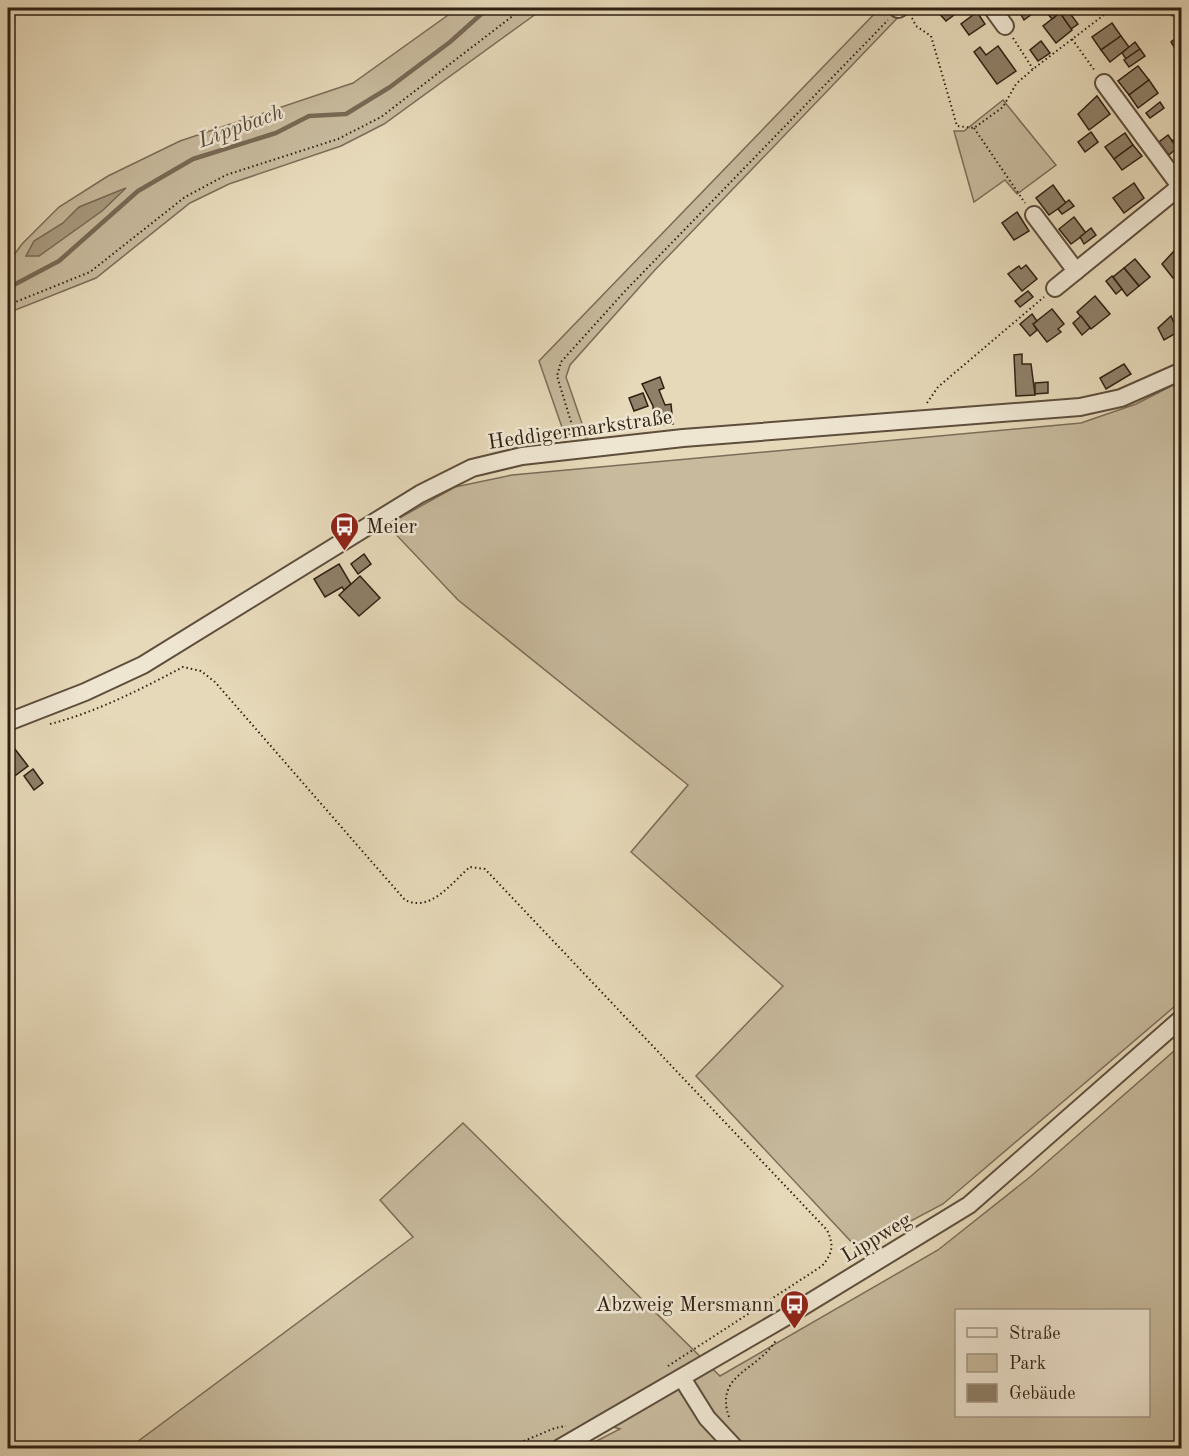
<svg xmlns="http://www.w3.org/2000/svg" width="1189" height="1456" font-family="'Old Standard TT',serif">
	<style>
		.green { fill: #c7ba9d; stroke: #7c6d58; stroke-width: 1.5; fill-rule: evenodd }
		.water { fill: #a89a80; stroke: #786954; stroke-width: 1.5 }
		.lines { fill: none; stroke-linecap: round; stroke-linejoin: round }
		.stream { stroke: #786954; stroke-width: 4.5 }
		.building { fill: #8f8069; stroke: #302012; stroke-width: 1.5 }
		.minor-casing { stroke: #5e4e3c; stroke-width: 20 }
		.path { stroke: #302012; stroke-width: 2; stroke-dasharray: 1.5 3; stroke-linecap: butt }
		.minor { stroke: #efe6d2; stroke-width: 16 }
		.labels { text-anchor: middle; stroke-width: 5; stroke-linejoin: round; paint-order: stroke }
		.street-label { font-size: 21px; fill: #302012; stroke: #efe6d2 }
		.poi-label { font-size: 21px; fill: #302012; stroke: #efe6d2; text-anchor: start }
		.water-label { font-size: 22px; font-style: italic; fill: #5a4b38; stroke: #efe6d2 }
	</style>
	<rect width="100%" height="100%" fill="#e6d9b9"/>
	<filter id="stains"><feTurbulence type="fractalNoise" baseFrequency=".00333" numOctaves="4"/><feColorMatrix values="0 0 0 0 .2 0 0 0 0 .09 0 0 0 0 .02 0 0 0 .5 -.17"/></filter>
	<radialGradient id="worn" r=".72"><stop offset=".6" stop-color="#630" stop-opacity="0"/><stop offset="1" stop-color="#630" stop-opacity=".3"/></radialGradient>
	<g class="green">
		<polygon points="458,8 544,8 384,124 341,146 229,184 190,203 96,278 8,313 8,263 22,244 59,207 108,176 180,141 353,83"/>
		<polygon points="880,8 907,8 654,271 570,365 566,377 587,438 564,433 539,361"/>
		<polygon points="1003,100 1056,165 1017,194 1005,180 974,202 954,131 964,131"/>
		<polygon points="1181,381 1181,1001 943,1204 858,1249 696,1076 783,986 631,852 688,785 458,600 387,525 455,487 512,475 1081,423 1136,404"/>
		<path d="M1181 1045V1448H583L620 1429 597 1422 541 1448H129L413 1237 380 1200 463 1123 720 1376 938 1250 1030 1177ZM956 1310H1148V1416H956Z"/>
	</g>
	<polygon class="water" points="126,188 102,211 39,256 26,256 34,241 63,223 79,207"/>
	<g class="lines">
		<polyline class="stream" points="8,288 59,261 138,191 193,159 276,133 309,116 346,114 390,87 450,42 488,8"/>
	</g>
	<g class="building">
		<polygon points="934,8 961,8 962,9 946,21"/>
		<polygon points="1027,8 1040,8 1024,20 1020,13"/>
		<polygon points="1055,8 1066,8 1078,24 1071,29 1060,13 1052,19 1047,13"/>
		<polygon points="977,12 985,24 969,35 961,24"/>
		<polygon points="1060,13 1072,30 1056,43 1043,26"/>
		<polygon points="1112,23 1121,36 1101,50 1092,37"/>
		<polygon points="1182,33 1182,51 1179,48 1176,50 1171,42"/>
		<polygon points="1121,36 1129,47 1110,62 1101,50"/>
		<polygon points="1041,41 1050,53 1038,61 1030,50"/>
		<polygon points="1135,42 1140,49 1126,59 1122,53"/>
		<polygon points="998,46 1016,71 997,84 974,52 980,47 986,55"/>
		<polygon points="1140,49 1145,56 1129,67 1124,60"/>
		<polygon points="1138,66 1149,80 1129,95 1118,81"/>
		<polygon points="1149,80 1158,93 1138,108 1129,95"/>
		<polygon points="1097,96 1110,114 1089,130 1078,114"/>
		<polygon points="1160,102 1164,108 1150,118 1146,113"/>
		<polygon points="1091,132 1098,142 1085,152 1078,142"/>
		<polygon points="1125,133 1133,145 1114,159 1105,147"/>
		<polygon points="1182,134 1182,155 1172,141"/>
		<polygon points="1168,135 1177,148 1169,155 1159,142"/>
		<polygon points="1133,145 1142,156 1122,170 1114,159"/>
		<polygon points="1134,183 1144,198 1124,213 1113,198"/>
		<polygon points="1053,185 1066,203 1049,215 1036,198"/>
		<polygon points="1069,200 1074,206 1062,214 1058,209"/>
		<polygon points="1017,212 1029,231 1014,240 1002,223"/>
		<polygon points="1074,217 1086,233 1071,244 1059,229"/>
		<polygon points="1091,228 1096,235 1084,244 1080,237"/>
		<polygon points="1175,250 1182,254 1182,271 1173,278 1162,264"/>
		<polygon points="1135,259 1150,277 1139,286 1124,268"/>
		<polygon points="1026,265 1037,279 1022,291 1008,274 1019,266 1021,269"/>
		<polygon points="1124,268 1139,286 1127,296 1113,277"/>
		<polygon points="1112,276 1122,289 1116,294 1106,281"/>
		<polygon points="1028,291 1033,297 1020,307 1015,301"/>
		<polygon points="1095,296 1110,314 1091,329 1077,312"/>
		<polygon points="1052,309 1064,324 1058,329 1061,332 1047,342 1033,324"/>
		<polygon points="1032,314 1037,321 1033,324 1037,330 1030,336 1020,324"/>
		<polygon points="1081,316 1090,328 1082,335 1073,323"/>
		<polygon points="1171,316 1178,332 1164,340 1158,328"/>
		<polygon points="1022,354 1022,364 1031,364 1035,395 1016,396 1014,355"/>
		<polygon points="1124,364 1131,374 1106,389 1100,378"/>
		<polygon points="660,377 664,388 659,390 665,405 671,404 673,424 654,425 653,406 642,384"/>
		<polygon points="1048,382 1048,393 1035,394 1035,383"/>
		<polygon points="643,393 648,406 634,411 629,398"/>
		<polygon points="364,554 371,564 358,574 351,564"/>
		<polygon points="339,564 351,584 344,590 342,587 325,597 314,579"/>
		<polygon points="360,576 380,598 359,616 339,595"/>
		<polygon points="11,744 28,766 12,778 8,772 8,746"/>
		<polygon points="33,769 43,783 34,790 24,776"/>
	</g>
	<g class="lines">
		<defs>
			<g id="minor">
				<polyline points="992,8 1005,26"/>
				<polyline points="898,9 900,8"/>
				<polyline points="1104,83 1180,186"/>
				<polyline points="1034,215 1076,271"/>
				<polyline points="1055,288 1182,185"/>
				<polyline points="8,722 85,692 143,665 420,494 472,468 522,456 683,438 1080,407 1121,398 1182,371"/>
				<polyline points="682,1378 707,1418 735,1448"/>
				<polyline points="560,1448 789,1315 969,1205 1182,1018"/>
			</g>
		</defs>
		<use href="#minor" class="minor-casing"/>
		<g class="path">
			<polyline points="1166,8 1178,23 1182,20"/>
			<polyline points="912,18 916,26 931,36 957,126 974,128 1003,107 1016,84 1033,69 1113,8"/>
			<polyline points="1013,38 1033,69"/>
			<polyline points="1072,39 1095,71"/>
			<polyline points="974,128 1025,203"/>
			<polyline points="8,305 90,272 185,197 226,175 338,139 381,117 523,8"/>
			<polyline points="927,403 938,387 1044,297"/>
			<polyline points="575,435 557,376 561,362 626,290 888,20"/>
			<path d="M50 724C97 712 141 689 183 667L201 671 215 682 405 900C431 913 452 882 470 867L485 869 827 1230C834 1245 833 1253 822 1266L668 1366"/>
			<path d="M729 1417C714 1374 758 1371 776 1340"/>
			<polyline points="507,1448 555,1428 566,1426"/>
		</g>
		<use href="#minor" class="minor"/>
	</g>
	<defs>
		<symbol id="bus-pin" viewBox="-11 -11 22 30"><path d="M0 17L-7.5 6A9.5 9.5 0 1 1 7.5 6Z" fill="#8f2418" stroke="#efe6d2"/><path d="M-5-6H5V4H4V6H2V4H-2V6H-4V4H-5ZM-3.5-4V0h7V-4ZM-3.5 1.2v1.5H-2V1.2ZM2 1.2v1.5H3.5V1.2Z" fill="#fff"/></symbol>
	</defs>
	<g fill-rule="evenodd">
		<use href="#bus-pin" x="328" y="510" width="33" height="45"/>
		<use href="#bus-pin" x="778" y="1288" width="33" height="45"/>
	</g>
	<g class="labels">
		<g class="street-label">
			<text transform="translate(580 429) rotate(-8)" y="7">Heddigermarkstraße</text>
			<text transform="translate(876 1237) rotate(-31)" y="7">Lippweg</text>
		</g>
		<g class="poi-label">
			<text x="366" y="533">Meier</text>
			<text x="774" y="1311" text-anchor="end">Abzweig Mersmann</text>
		</g>
		<g class="water-label">
			<text transform="translate(240 125) rotate(-20)" y="8">Lippbach</text>
		</g>
	</g>
	<rect width="1189" height="1456" fill="none" stroke="#e6d9b9" stroke-width="30"/>
	<rect x="9" y="9" width="1171" height="1438" fill="none" stroke="#302012" stroke-width="3"/>
	<rect x="15" y="15" width="1159" height="1426" fill="none" stroke="#302012" stroke-width="1.5"/>
	<rect x="955" y="1309" width="195" height="108" fill="#efe6d2" stroke="#a39785" stroke-width="1.5"/>
	<rect x="967" y="1328" width="30" height="9" fill="#efe6d2" stroke="#a39785" stroke-width="1.5"/>
	<text x="1009" y="1339" font-size="18" fill="#302012">Straße</text>
	<rect x="967" y="1354" width="30" height="18" fill="#c7ba9d" stroke="#a39785" stroke-width="1.5"/>
	<text x="1009" y="1369" font-size="18" fill="#302012">Park</text>
	<rect x="967" y="1384" width="30" height="18" fill="#8f8069" stroke="#a39785" stroke-width="1.5"/>
	<text x="1009" y="1399" font-size="18" fill="#302012">Gebäude</text>
	<rect width="100%" height="100%" filter="url(#stains)"/>
	<rect width="100%" height="100%" fill="url(#worn)"/>
</svg>
